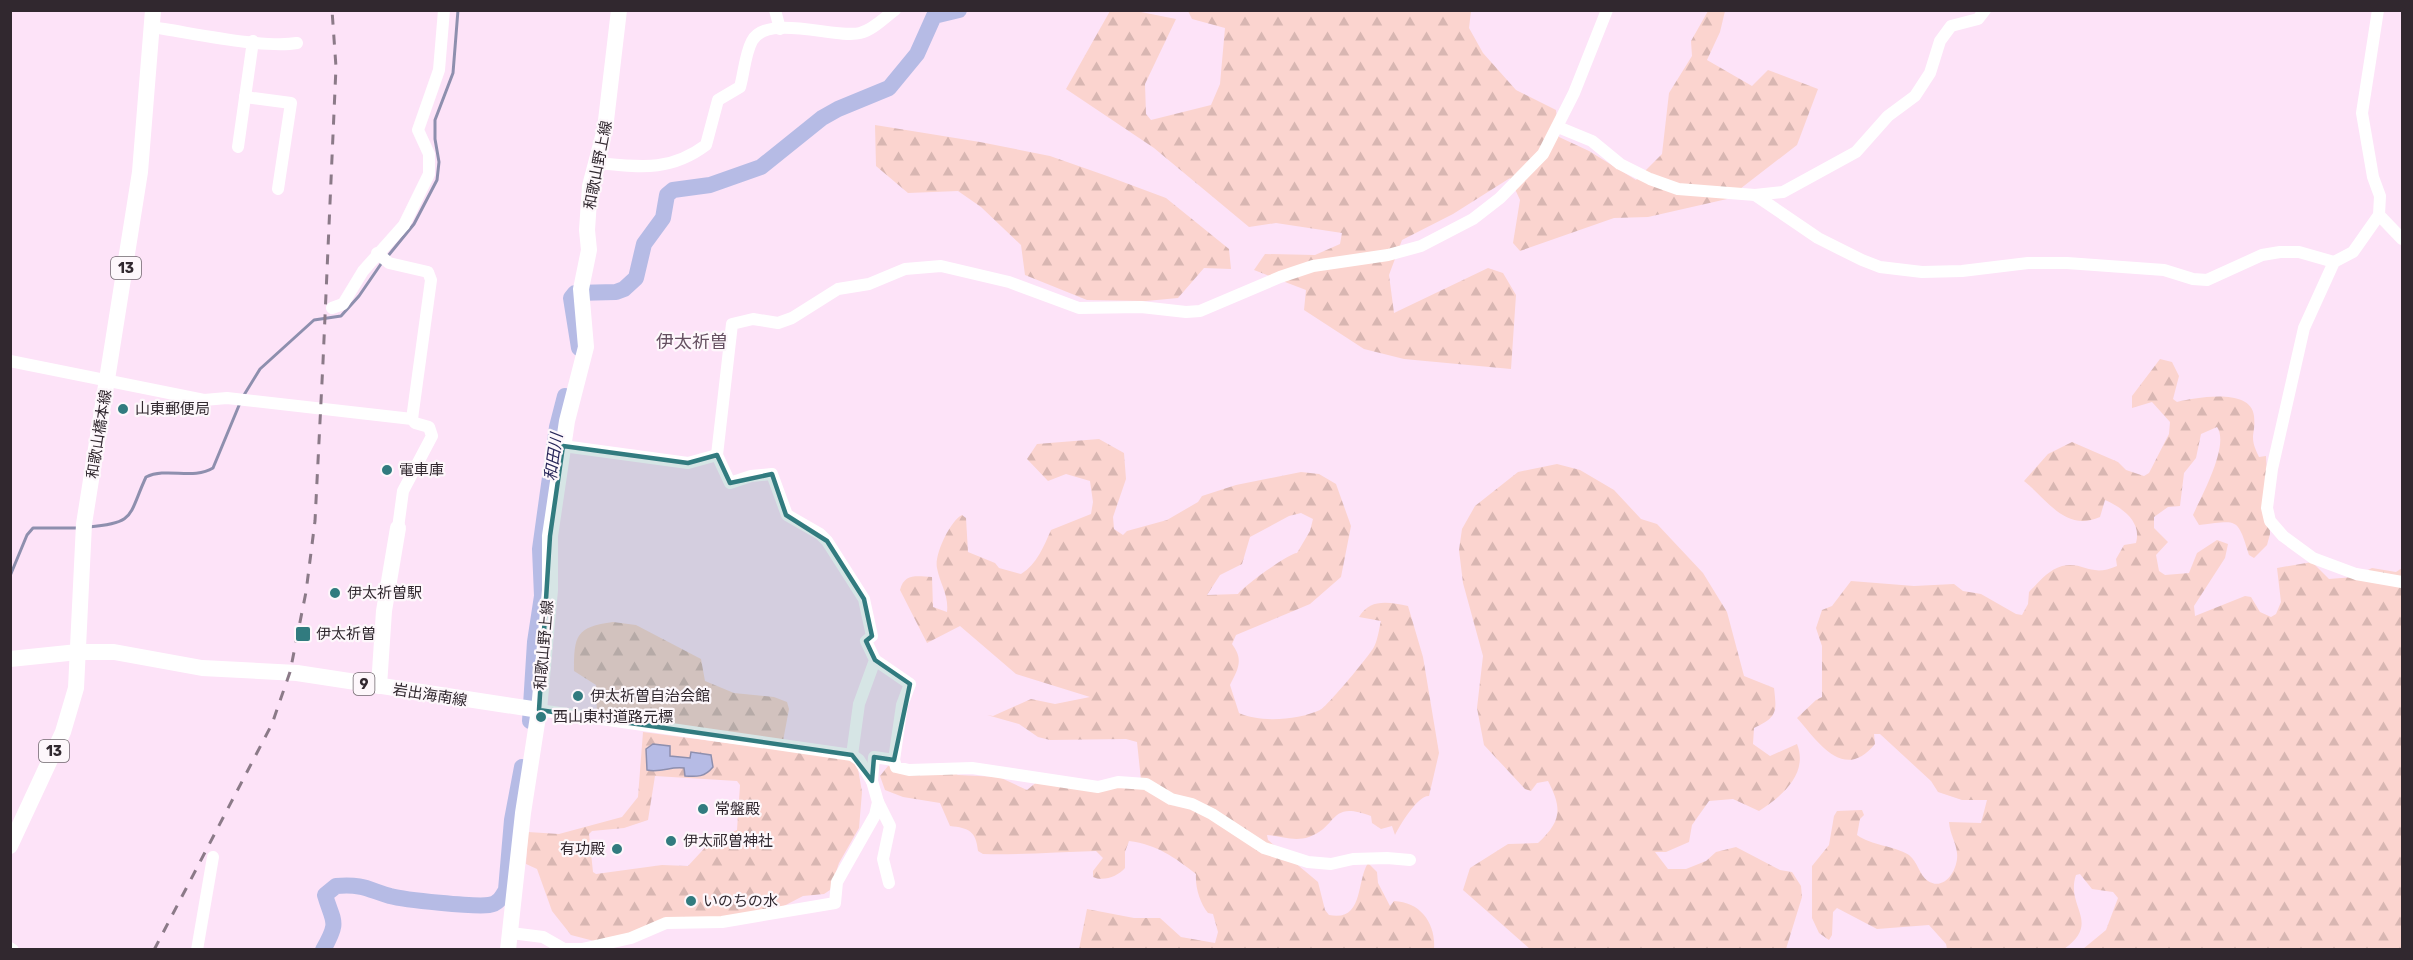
<svg xmlns="http://www.w3.org/2000/svg" width="2413" height="960" font-family="Rubik,'Noto Sans JP',sans-serif">
	<style>
		.forest { fill: url(#forest-firs); fill-rule: evenodd }
		.water { fill: #b6bbe5; stroke: #8e8fae; stroke-width: 1.5 }
		.lines { fill: none; stroke-linecap: round; stroke-linejoin: round }
		.stream { stroke: #8e8fae; stroke-width: 3 }
		.river { stroke: #b6bbe5; stroke-width: 16 }
		.minor { stroke: #fff; stroke-width: 12 }
		.major { stroke: #fff; stroke-width: 16 }
		.rail { stroke: #8b7a88; stroke-width: 3; stroke-dasharray: 10 10; stroke-linecap: butt }
		.marked { fill: #317b7f; fill-opacity: 0.2; stroke: #317b7f; stroke-width: 4.5; stroke-linejoin: round }
		.poi-dot { fill: #317b7f; stroke: #fdf7fb; stroke-width: 2 }
		.labels { text-anchor: middle; stroke-width: 4.5; stroke-linejoin: round; paint-order: stroke }
		.shield { fill: #fdf7fb; stroke: #6e666c; stroke-width: 1.5 }
		.shield-label { font-size: 14px; font-weight: bold; fill: #31282f }
		.street-label { font-size: 15px; fill: #31282f; stroke: #fdf7fb }
		.poi-label { font-size: 15px; fill: #31282f; stroke: #fdf7fb; text-anchor: start }
		.water-label { font-size: 16px; font-style: italic; fill: #262558; stroke: #fdf7fb }
		.quarter-label { font-size: 18px; fill: #644f60; stroke: #fdf7fb }
	</style>
	<defs>
		<pattern id="forest-firs" width="22" height="20" patternUnits="userSpaceOnUse" patternTransform="scale(1.5)"><rect width="22" height="20" fill="#fbd4cf"/><path d="M5 1l3.5 6h-7zM16 11l3.5 6h-7z" fill="#d8b6b2"/></pattern>
	</defs>
	<rect width="100%" height="100%" fill="#fde3f8"/>
	<g class="forest">
		<polygon points="1110,11 1136,11 1176,19 1145,84 1146,114 1151,120 1211,105 1220,84 1225,28 1192,19 1188,11 1471,11 1469,28 1483,53 1516,90 1556,110 1559,137 1589,151 1636,180 1662,154 1669,93 1692,56 1691,41 1708,11 1725,11 1720,32 1707,60 1752,86 1768,70 1818,89 1797,145 1727,199 1648,217 1614,218 1520,251 1513,243 1520,200 1510,178 1453,214 1402,240 1389,275 1394,313 1488,268 1503,273 1516,295 1511,369 1404,359 1364,349 1304,310 1306,290 1254,270 1265,254 1315,255 1340,244 1342,233 1276,223 1249,227 1154,148 1066,89"/>
		<polygon points="875,125 980,142 1050,156 1107,176 1166,198 1229,249 1231,269 1204,268 1178,298 1146,301 1087,300 1025,275 1021,245 981,207 958,191 908,193 876,166"/>
		<path d="M2160 359 2172 362 2179 376 2173 399 2177 402C2195 398 2251 387 2254 416 2256 436 2248 435 2259 457L2266 456 2270 534 2267 545 2254 558 2249 555C2237 516 2238 521 2199 525L2193 515C2201 497 2230 445 2217 427L2201 434 2196 458 2184 473 2180 506 2168 507 2154 517V528L2168 542 2156 555 2159 571 2165 575 2189 573 2197 553 2217 540 2228 544 2225 558 2194 606 2195 616 2245 596 2251 597 2260 612 2271 617 2276 614 2281 602 2277 568 2312 562 2329 579 2354 577 2372 568 2396 572 2402 568V949H2083L2106 930 2118 898 2113 892 2092 889 2080 874 2076 875C2065 907 2102 922 2064 949H1947L1946 944 1929 925 1877 929 1837 908 1833 912 1832 935 1829 940 1819 933 1812 918V866L1829 845 1834 816 1837 811 1862 810 1864 815 1860 819 1857 835C1872 846 1893 845 1909 855 1918 862 1919 875 1928 881 1945 892 1959 868 1957 853 1956 842 1950 835 1949 822L1981 823 1987 800H1962L1938 792 1931 781 1880 734H1874L1875 744C1844 782 1819 743 1797 718L1816 700 1822 697V646L1816 628 1822 610 1832 606 1851 581 1914 586 1954 584 1963 591 1981 594 2016 614 2022 615 2028 604 2029 592C2039 582 2048 570 2062 566 2084 561 2090 578 2117 566L2116 559 2124 545 2136 543C2142 522 2123 508 2105 500L2100 517C2065 532 2048 500 2024 481L2048 454 2072 442 2118 462 2126 470 2144 476 2149 473 2169 434 2170 422 2152 402 2132 408V396Z"/>
		<path d="M1099 439 1124 453 1126 479 1113 517 1114 529 1123 535 1127 531 1167 520 1198 502 1202 496 1236 485 1301 472 1319 474 1336 484 1351 526 1341 577 1310 604 1236 635 1232 644C1244 660 1238 669 1230 685L1239 713C1261 723 1298 720 1320 710 1327 707 1369 656 1374 647 1378 639 1379 629 1381 621L1359 617C1370 598 1389 602 1408 606L1423 657 1439 753 1429 796C1418 795 1400 825 1395 835L1392 826 1381 829 1372 823 1371 816C1329 800 1339 826 1309 837 1294 842 1282 836 1267 835L1268 840 1318 882 1325 910 1329 915C1364 922 1356 882 1368 863L1377 872 1378 883 1390 906 1394 901C1421 902 1436 924 1434 949H1079L1087 909 1134 918H1160L1181 937 1215 943 1218 932 1213 914 1208 913C1200 903 1195 887 1196 874 1174 857 1158 845 1129 841L1125 852V868C1118 876 1104 882 1093 877V871L1103 858 1096 851C1058 852 1021 855 983 854L978 851C976 831 969 828 950 826L940 803 903 797 885 790 880 776 888 766 941 764 958 775 999 777 1027 790 1038 781 1115 784 1141 780 1137 742 1126 739 1050 740 1038 737 1019 724 987 715 993 716 1031 699 1055 704 1090 697 1016 674 960 626 927 643 900 590C904 573 917 576 932 577L933 607 947 612C949 595 940 584 937 568 934 555 950 521 962 515L966 518 968 552 995 563 999 568 1021 574C1037 564 1044 546 1051 530L1091 514 1093 502 1090 481 1066 474 1048 481 1027 459 1037 444ZM1301 513 1313 519 1310 531 1297 553C1289 553 1244 586 1238 594L1207 595 1220 575 1242 564 1250 537 1289 516Z"/>
		<path d="M1557 464 1580 470 1614 490 1641 519 1657 524 1703 573 1727 612 1744 676 1774 688C1777 713 1777 717 1754 728L1753 744 1770 756 1797 744C1809 774 1781 797 1759 811L1733 799 1709 801 1692 825 1689 842 1666 852H1655L1668 869H1686L1706 861 1716 852 1736 847 1780 870 1792 872 1801 886 1802 897 1786 949H1530L1463 890 1470 868 1508 844 1538 843C1562 821 1562 808 1548 781L1537 783 1531 791 1525 789 1484 745 1477 708 1483 656 1463 583 1459 550 1462 529 1475 506 1518 472Z"/>
		<path d="M613 622 636 625 701 659 705 681 734 693 774 697 787 702 789 709 783 741 597 713 596 685 574 671C574 635 576 627 613 622Z"/>
		<path d="M643 732 850 759 857 763 862 792 859 828 839 863 830 890 824 894 803 896 780 908 594 941 571 935 552 911 537 869 526 864 528 832 559 834 622 817 638 797ZM655 776 737 781 740 785 737 830 712 840 688 866 662 865 596 874 593 872 589 834 592 831 624 828 648 820Z"/>
	</g>
	<path class="water" d="M653 744 670 746V756L690 758 691 752 711 755 713 767C705 777 697 777 685 776L684 768C670 766 662 773 647 770L646 749Z"/>
	<g class="lines">
		<g class="stream">
			<polyline points="388,256 414,224 437,180 439,162 435,139 435,120 453,73 458,10"/>
			<polyline points="244,395 260,369 314,320 341,316 359,296 383,261"/>
			<path d="M89 527C136 523 128 516 146 477 167 467 193 480 213 468L240 403"/>
			<polyline points="10,576 27,535 33,528 77,528"/>
		</g>
		<g class="river">
			<polyline points="579,348 571,298 575,293 616,292 624,289 636,278 644,244 663,218 667,195 673,190 710,185 761,167 822,118 838,109 889,88 917,54 934,16 959,10"/>
			<polyline points="530,721 535,642 542,596 540,549 557,427 565,396"/>
			<path d="M323 950C340 920 333 923 325 895L336 886C363 884 367 889 390 896 405 900 474 907 489 905 498 904 502 897 506 890L512 820 522 767"/>
		</g>
		<g class="minor">
			<polyline points="775,10 780,29"/>
			<polyline points="2378,10 2362,113 2373,177 2380,196 2379,215 2353,252 2334,262 2304,328 2272,469 2267,508 2270,521 2283,536 2313,558 2356,574 2402,582"/>
			<path d="M151 27C188 32 264 49 297 43"/>
			<polyline points="245,97 291,103 278,189"/>
			<polyline points="1558,127 1592,141 1620,164 1650,179 1678,189 1755,195 1783,192 1856,152 1888,116 1915,96 1930,73 1940,41 1951,26 1978,19 1985,10"/>
			<polyline points="238,147 253,41"/>
			<path d="M597 163C640 167 670 172 706 145L718 100 740 87C744 73 745 54 752 41 767 13 836 39 860 33 873 30 884 18 895 10"/>
			<polyline points="1755,195 1818,238 1862,260 1880,267 1922,272 1962,271 2028,263 2067,263 2164,270 2193,279 2207,280 2262,255 2280,252 2299,252 2334,262"/>
			<polyline points="2379,215 2402,239"/>
			<polyline points="377,253 389,263 428,272 431,280 412,419"/>
			<polyline points="332,308 343,304 363,271 404,225 429,174 429,154 418,130 439,70 444,10"/>
			<polyline points="10,361 204,400 227,398 412,419 415,423 429,427 432,436 403,491 398,528"/>
			<polyline points="563,446 688,463 717,455"/>
			<polyline points="875,660 910,684 902,705 894,760"/>
			<polyline points="539,710 852,755 859,760 872,781"/>
			<polyline points="852,755 859,704 875,660 866,641 872,636 864,599 827,541 820,534 787,515 772,474 751,476 730,483 717,455 732,324 753,319 778,323 792,318 838,289 869,284 905,269 941,266 1009,282 1079,308 1141,307 1186,312 1200,311 1280,277 1313,266 1388,255 1421,246 1473,219 1500,198 1543,154 1574,93 1607,10"/>
			<polyline points="878,802 890,826 883,859 889,883"/>
			<polyline points="511,933 543,937 564,949 582,949 631,938 666,923 722,922 835,903 837,882 875,815 878,802 872,781 874,757 894,760 896,767 909,770 972,768 1098,787 1118,782 1146,784 1171,799 1192,804 1212,814 1264,848 1308,862 1331,864 1353,859 1387,858 1410,860"/>
			<polyline points="10,948 13,950"/>
			<polyline points="197,950 213,857"/>
		</g>
		<g class="major">
			<polyline points="10,659 78,652 114,652 202,668 297,673 539,710"/>
			<polyline points="379,686 384,611 398,528"/>
			<polyline points="10,846 63,732 76,688 84,524 140,172 153,10"/>
			<polyline points="508,950 523,813 539,710 550,590 550,536 567,421 586,347 581,289 589,250 587,230 590,186 605,129 619,10"/>
		</g>
		<polyline class="rail" points="154,950 272,724 290,672 306,592 315,521 323,362 336,67 332,10"/>
	</g>
	<path class="marked" d="M563 446 688 463 717 455 730 483 772 474 786 515 827 541 864 599 872 636 866 641 875 660 910 684 894 760 874 757 872 781 852 755 539 710 550 536Z"/>
	<g class="poi-dot">
		<circle cx="123" cy="409" r="6"/>
		<circle cx="387" cy="470" r="6"/>
		<circle cx="335" cy="593" r="6"/>
		<rect x="295" y="626" width="16" height="16" rx="3"/>
		<circle cx="578" cy="696" r="6"/>
		<circle cx="541" cy="717" r="6"/>
		<circle cx="703" cy="809" r="6"/>
		<circle cx="671" cy="841" r="6"/>
		<circle cx="617" cy="849" r="6"/>
		<circle cx="691" cy="901" r="6"/>
	</g>
	<g class="labels">
		<g class="shield">
			<rect x="111" y="257" width="30" height="22" rx="4.5"/>
			<rect x="353.5" y="673" width="21" height="22" rx="4.5"/>
			<rect x="39" y="740" width="30" height="22" rx="4.5"/>
		</g>
		<g class="shield-label">
			<text x="126" y="273">13</text>
			<text x="364" y="689">9</text>
			<text x="54" y="756">13</text>
		</g>
		<g class="street-label">
			<text transform="translate(598 165) rotate(-79)" y="5">和歌山野上線</text>
			<text transform="translate(99 434) rotate(-81)" y="5">和歌山橋本線</text>
			<text transform="translate(544 645) rotate(-85)" y="5">和歌山野上線</text>
			<text transform="translate(430 695) rotate(9)" y="5">岩出海南線</text>
		</g>
		<g class="poi-label">
			<text x="135" y="414">山東郵便局</text>
			<text x="399" y="475">電車庫</text>
			<text x="347" y="598">伊太祈曽駅</text>
			<text x="316" y="639">伊太祈曽</text>
			<text x="590" y="701">伊太祈曽自治会館</text>
			<text x="553" y="722">西山東村道路元標</text>
			<text x="715" y="814">常盤殿</text>
			<text x="683" y="846">伊太祁曽神社</text>
			<text x="605" y="854" text-anchor="end">有功殿</text>
			<text x="703" y="906">いのちの水</text>
		</g>
		<g class="water-label">
			<text transform="translate(553 457) rotate(-82)" y="6">和田川</text>
		</g>
		<g class="quarter-label">
			<text x="692" y="348">伊太祈曽</text>
		</g>
	</g>
	<rect width="2413" height="960" fill="none" stroke="#31282f" stroke-width="24"/>
</svg>
